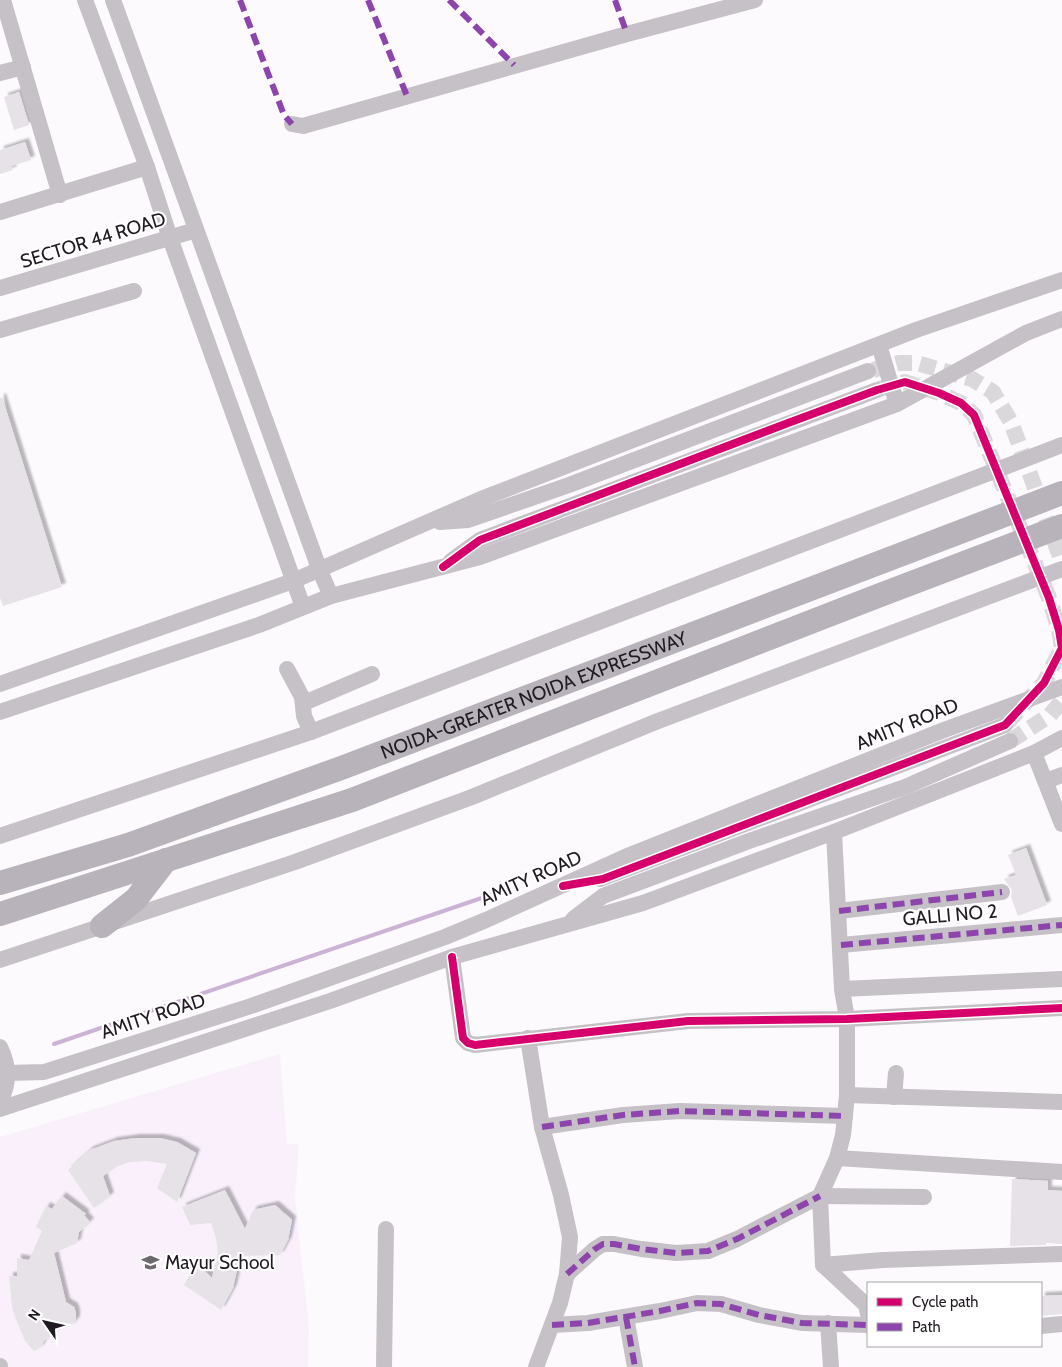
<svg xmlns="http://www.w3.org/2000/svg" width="1062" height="1367" font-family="Cabin,sans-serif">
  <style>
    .built { fill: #f9f0fc }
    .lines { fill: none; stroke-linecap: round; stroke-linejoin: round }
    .stream { stroke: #ccb3d6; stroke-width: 4 }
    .building { fill: #e6e2e7; filter: url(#shadow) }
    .minor-tunnel { stroke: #dbd8dc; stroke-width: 16; stroke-dasharray: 16 8; stroke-linecap: butt }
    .minor { stroke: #c6c0c7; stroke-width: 16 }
    .highway { stroke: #b8b3bb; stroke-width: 24 }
    .quiet { stroke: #8e44ad; stroke-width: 6; stroke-dasharray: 12 6; stroke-linecap: butt }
    .cycleway-casing { stroke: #fff; stroke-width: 11 }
    .cycleway { stroke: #d6006c; stroke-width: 8 }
    .labels { text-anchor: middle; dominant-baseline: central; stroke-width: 4.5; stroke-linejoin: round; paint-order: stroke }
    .street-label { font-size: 19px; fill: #211a23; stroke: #fff }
    .poi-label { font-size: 19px; fill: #211a23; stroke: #fff; text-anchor: start }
  </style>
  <defs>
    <filter id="shadow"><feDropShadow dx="4" dy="-4" stdDeviation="1" flood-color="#0004"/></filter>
  </defs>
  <rect width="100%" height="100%" fill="#fcfafd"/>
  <polygon class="built" points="280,1054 287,1144 299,1144 295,1198 309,1327 308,1367 0,1367 0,1137"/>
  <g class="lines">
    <polyline class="stream" points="54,1044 505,890"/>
  </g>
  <g class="building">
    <polygon points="19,92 29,125 14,130 4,97"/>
    <polygon points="25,142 31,160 11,166 13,170 0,174 0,150"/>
    <polygon points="2,397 62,587 3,606 0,598 0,398"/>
    <polygon points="1026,848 1047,905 1018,916 1011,897 1012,890 1004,879 1016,875 1008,855"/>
    <polygon points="136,1138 160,1138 177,1142 196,1153 177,1202 157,1188 167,1164 147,1161 130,1162 116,1167 103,1176 110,1196 94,1208 68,1170 90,1150 114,1141"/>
    <polygon points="1012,1179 1048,1181 1048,1190 1062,1191 1062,1244 1046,1243 1046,1245 1010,1246"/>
    <polygon points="225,1190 245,1229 253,1210 275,1205 292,1220 288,1240 280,1255 240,1256 233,1288 221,1310 184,1285 196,1263 212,1278 218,1253 216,1238 211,1223 190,1225 182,1207"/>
    <polygon points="62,1196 86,1214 84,1215 90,1222 79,1232 77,1243 54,1253 66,1302 74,1307 76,1313 76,1320 70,1327 63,1327 44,1341 40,1348 34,1351 25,1341 15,1317 12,1307 9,1276 17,1276 17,1258 29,1260 42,1231 36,1227 46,1206 52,1209"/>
    <polygon points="1062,1295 1062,1314 1041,1316 1041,1296"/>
  </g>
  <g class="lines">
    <g class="minor-tunnel">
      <polyline points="873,370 899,363 917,363 972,379 993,392 1011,422 1062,562"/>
      <polyline points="879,389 905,382 939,393 961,403 974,415 1049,598 1059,630 1062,648 1044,683 1005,725"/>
      <polyline points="1010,741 1050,715 1062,701"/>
    </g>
    <g class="minor">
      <polyline points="3,0 60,195"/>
      <polyline points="85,0 147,167 170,238 303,607"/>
      <polyline points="113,0 320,571 331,596"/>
      <polyline points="0,73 23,67"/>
      <polyline points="292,124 303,126 627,34 755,0"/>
      <polyline points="0,212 147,167"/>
      <polyline points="0,288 196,230"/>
      <polyline points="0,330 134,291"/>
      <polyline points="879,345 897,404"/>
      <polyline points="440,522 468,520 569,485 868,371"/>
      <polyline points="451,561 480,540 877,390"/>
      <polyline points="287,669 302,697 304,716 311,732"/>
      <polyline points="0,684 293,581 481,499 916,330 1062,280"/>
      <polyline points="304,703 372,674"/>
      <polyline points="0,712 259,625 331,596 480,557 897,404 1026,333 1062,319"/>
      <polyline points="1034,753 1062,824"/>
      <polyline points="1046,781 1062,775"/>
      <polyline points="0,836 311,732 1062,445"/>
      <polyline points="600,879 1005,725"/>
      <polyline points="839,911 1002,892"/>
      <polyline points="573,919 603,896 749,841 905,787 1010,741"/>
      <polyline points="841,945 1062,925"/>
      <polyline points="452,957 463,1038 468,1043 475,1045 688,1021 847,1019 1062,1008"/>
      <polyline points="0,960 295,862 472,797 658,721 1062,569"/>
      <polyline points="842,989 1062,979"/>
      <polyline points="528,1038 542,1127 561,1195 570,1237 567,1274 560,1303 536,1367"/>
      <path d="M 0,1047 C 9,1065 10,1083 0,1101"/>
      <polyline points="7,1073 44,1072 251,1006 445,937 486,920 625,857 944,730 1062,687"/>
      <polyline points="847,1095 1062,1102"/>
      <polyline points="894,1097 896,1073"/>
      <polyline points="0,1109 330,1001 452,957 643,903 834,832 1034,753 1062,738"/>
      <polyline points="542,1127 623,1115 680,1111 845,1116"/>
      <polyline points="837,1158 1062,1172"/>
      <polyline points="820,1196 823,1265 866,1305 868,1314"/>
      <polyline points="820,1196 924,1197"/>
      <polyline points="823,1265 883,1260 1062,1254"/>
      <polyline points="567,1274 595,1249 603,1244 614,1244 641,1249 676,1253 708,1251 737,1239 820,1196 837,1158 843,1135 847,1095 847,1019 842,989 834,832"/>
      <polyline points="626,1317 635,1367"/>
      <polyline points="828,1323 831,1367"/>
      <polyline points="552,1325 588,1323 660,1311 697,1303 721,1304 759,1315 802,1323 868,1325"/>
      <polyline points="1041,1326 1062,1324"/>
      <polyline points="0,1366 0,1367"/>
      <polyline points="384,1367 386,1229"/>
    </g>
    <g class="highway">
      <path id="s1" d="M 0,883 L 128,845 L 344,767 L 1062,493"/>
      <polyline points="0,914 352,800 875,597 1062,526"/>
      <polyline points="102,926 136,899 166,860"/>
    </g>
    <g class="quiet">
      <polyline points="240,0 284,115 292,124"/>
      <polyline points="368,0 407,96"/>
      <polyline points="449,0 514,65"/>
      <polyline points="615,0 627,34"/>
      <polyline points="839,911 1002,892"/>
      <polyline points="841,945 1062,925"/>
      <polyline points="542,1127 623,1115 680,1111 845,1116"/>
      <polyline points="567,1274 595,1249 603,1244 614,1244 641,1249 676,1253 708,1251 737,1239 820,1196"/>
      <polyline points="626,1317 635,1367"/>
      <polyline points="552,1325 588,1323 660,1311 697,1303 721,1304 759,1315 802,1323 868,1325"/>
    </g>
    <defs>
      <g id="cycleway">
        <polyline points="443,567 480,540 788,423 877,390 905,382 939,393 961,403 974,415 1049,598 1059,630 1062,648 1044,683 1005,725 603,879 563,886"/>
        <polyline points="452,957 463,1038 468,1043 475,1045 688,1021 847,1019 1062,1008"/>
      </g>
    </defs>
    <use href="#cycleway" class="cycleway-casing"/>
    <use href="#cycleway" class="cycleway"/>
  </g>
  <defs>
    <symbol id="school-bare" viewBox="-9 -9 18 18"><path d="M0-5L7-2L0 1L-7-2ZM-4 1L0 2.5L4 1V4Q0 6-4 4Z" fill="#6e686f" stroke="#fff" stroke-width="2.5" paint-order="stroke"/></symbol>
  </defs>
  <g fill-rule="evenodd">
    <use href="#school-bare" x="138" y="1250" width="25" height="25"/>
  </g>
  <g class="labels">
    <g class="street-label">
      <text transform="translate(93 240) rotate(-17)">SECTOR 44 ROAD</text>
      <text stroke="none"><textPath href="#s1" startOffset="566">NOIDA-GREATER NOIDA EXPRESSWAY</textPath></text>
      <text transform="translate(907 724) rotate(-22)">AMITY ROAD</text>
      <text transform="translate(531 878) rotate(-24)">AMITY ROAD</text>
      <text transform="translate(950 915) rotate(-5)">GALLI NO 2</text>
      <text transform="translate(153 1016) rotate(-18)">AMITY ROAD</text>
    </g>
    <g class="poi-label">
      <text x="165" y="1262">Mayur School</text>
    </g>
  </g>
  <rect x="867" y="1282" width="175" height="65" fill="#ffffff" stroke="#a6a3a7"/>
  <rect x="877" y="1298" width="25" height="8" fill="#d6006c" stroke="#a6a3a7"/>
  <text x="912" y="1307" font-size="15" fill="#211a23">Cycle path</text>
  <rect x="877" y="1323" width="25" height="8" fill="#8e44ad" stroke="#a6a3a7"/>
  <text x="912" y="1332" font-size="15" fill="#211a23">Path</text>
  <g transform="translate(45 1322) rotate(304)" stroke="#ffffff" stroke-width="4" paint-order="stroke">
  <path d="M0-4L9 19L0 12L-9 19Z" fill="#211a23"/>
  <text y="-8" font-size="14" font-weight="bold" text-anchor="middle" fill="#211a23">N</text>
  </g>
</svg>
